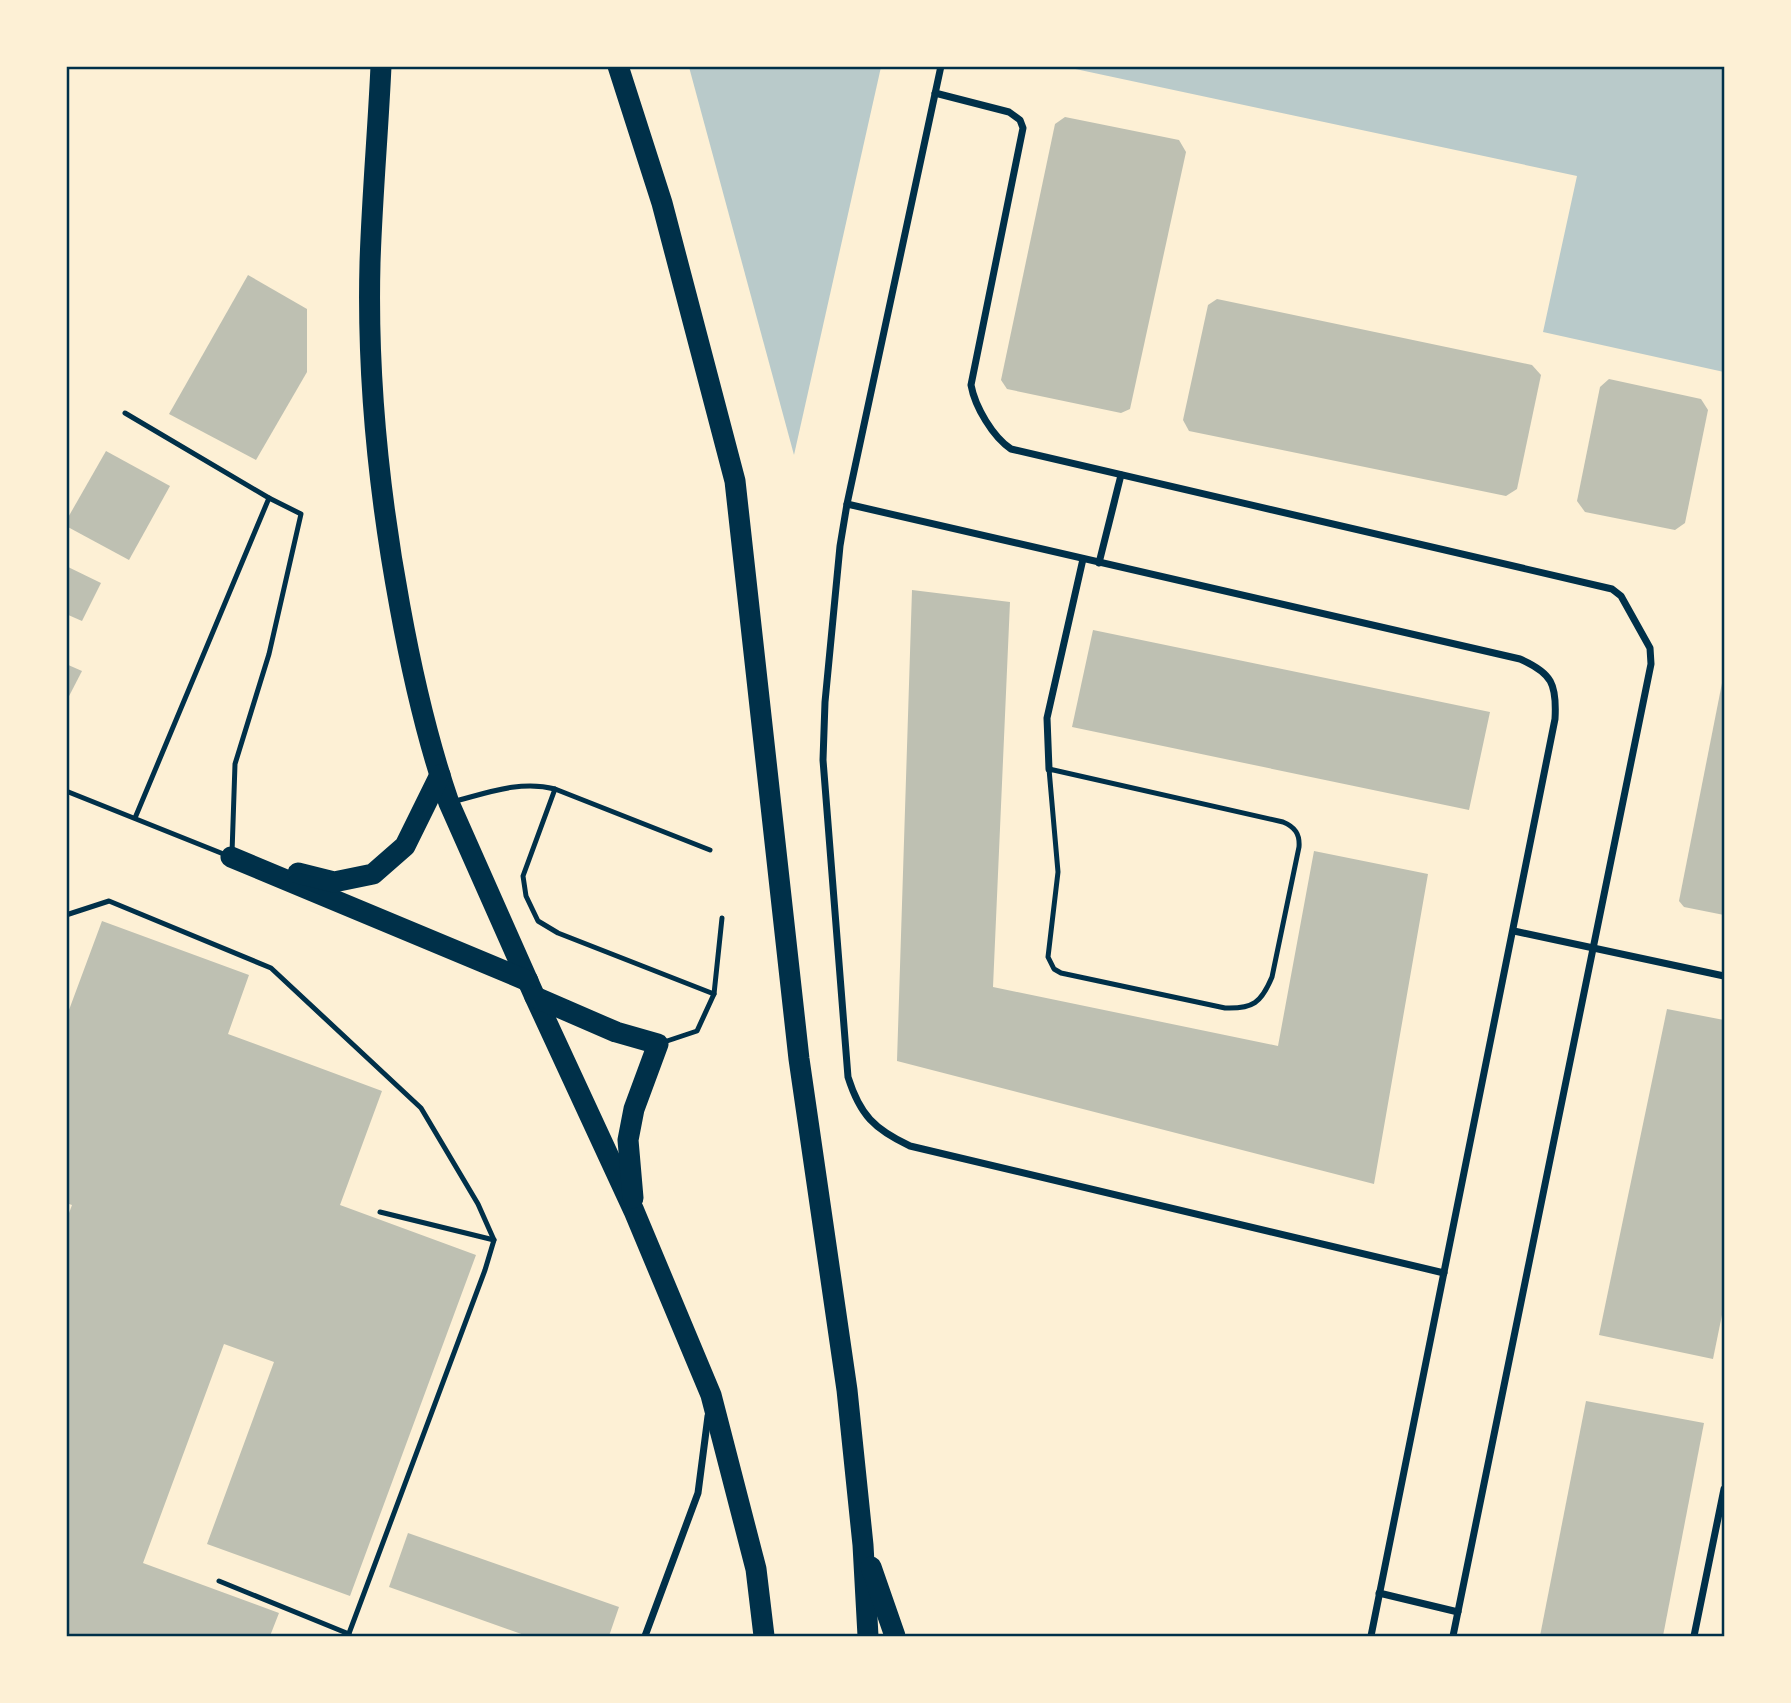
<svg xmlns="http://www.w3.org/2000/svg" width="1791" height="1703" font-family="'DejaVu Sans',sans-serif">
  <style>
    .green { fill: #b9caca }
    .building { fill: #bec0b2 }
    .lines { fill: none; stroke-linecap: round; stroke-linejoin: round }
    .service { stroke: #003049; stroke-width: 5 }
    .minor { stroke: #003049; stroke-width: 7 }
    .motorway { stroke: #003049; stroke-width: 21 }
    .neatline { fill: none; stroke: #003049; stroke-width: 2.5 }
  </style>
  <rect width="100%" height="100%" fill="#fdf0d5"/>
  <g class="green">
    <polygon points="689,67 881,67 794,455"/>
    <polygon points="1066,67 1724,67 1724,372 1543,332 1577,176"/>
  </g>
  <g class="building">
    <polygon points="1065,117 1179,140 1186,152 1130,409 1121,413 1007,389 1001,380 1055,124"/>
    <polygon points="248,275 307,309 307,372 256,460 169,414"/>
    <polygon points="1217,299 1532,365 1541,375 1517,489 1506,496 1189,431 1183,420 1208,305"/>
    <polygon points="1609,379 1701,399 1708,410 1685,523 1675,530 1585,512 1577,501 1600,387"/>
    <polygon points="106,451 170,486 129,560 66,526 66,521"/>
    <polygon points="66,566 101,583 82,621 66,614"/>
    <polygon points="912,590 1010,602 993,987 1278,1046 1314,851 1428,874 1374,1184 897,1061"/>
    <polygon points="1093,630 1490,712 1469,810 1072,727"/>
    <polygon points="66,664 82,671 66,702"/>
    <polygon points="1723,678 1724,678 1724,915 1684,907 1679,901"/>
    <polygon points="102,921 249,975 228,1034 382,1091 340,1205 476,1255 350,1596 207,1544 274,1362 224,1344 143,1563 279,1613 270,1636 66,1636 66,1221 72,1205 66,1203 66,1018"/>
    <polygon points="1667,1009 1724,1020 1724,1305 1713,1359 1599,1335"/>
    <polygon points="1586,1401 1704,1423 1663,1636 1540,1636"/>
    <polygon points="408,1533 619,1607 609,1636 527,1636 389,1587"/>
  </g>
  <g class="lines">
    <g class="service">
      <polyline points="125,413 269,498 135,818"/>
      <path d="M 1049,769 L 1283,822 C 1295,827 1300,834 1299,847 L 1272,977 C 1261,1003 1253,1009 1225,1008 L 1061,973 L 1054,969 L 1048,957 L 1058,872 Z"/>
      <polyline points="555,789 523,876 526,896 538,921 558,933 714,994"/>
      <polyline points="66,791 226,855"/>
      <path d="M 452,802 C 487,793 520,780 555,789 L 710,850"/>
      <polyline points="232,853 235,764 269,654 301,514 269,498"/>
      <polyline points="66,915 109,901 271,968 421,1108 478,1204 494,1240 485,1270 348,1636"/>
      <polyline points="661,1043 697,1031 714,994 722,918"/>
      <polyline points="380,1212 494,1240"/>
      <polyline points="219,1581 349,1634"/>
    </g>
    <g class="minor">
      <path d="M 941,66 L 847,504 L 840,546 L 825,702 L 823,760 L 848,1077 C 860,1115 874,1129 910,1146 L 1444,1273"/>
      <path d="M 935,93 L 1009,112 L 1020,120 L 1023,128 L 971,385 C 975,407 993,437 1011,449 L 1612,589 L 1621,596 L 1650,648 L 1651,664 L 1453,1636"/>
      <path d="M 847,504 L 1520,659 C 1552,673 1557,684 1555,719 L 1371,1636"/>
      <polyline points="1099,563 1121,475"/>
      <polyline points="1049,769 1047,718 1083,559"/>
      <polyline points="1514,931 1724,976"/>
      <polyline points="1379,1593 1458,1612"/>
      <polyline points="645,1636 698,1493 708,1416"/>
      <polyline points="1694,1636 1724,1489"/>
    </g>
    <g class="motorway">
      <path d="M 381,66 C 378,132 372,198 370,263 C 367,378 379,494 400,607 C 412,673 427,739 449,803 L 535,997 L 634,1211 L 711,1395 L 756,1569 L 764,1636"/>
      <polyline points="618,66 662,203 735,481 799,1059 847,1390 863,1545 868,1636"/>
      <polyline points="231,857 528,981"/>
      <polyline points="298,873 334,882 373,874 405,846 440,775"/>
      <polyline points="535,997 616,1032 658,1044 634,1109 628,1140 633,1198"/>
      <polyline points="871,1567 895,1636"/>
    </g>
  </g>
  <rect width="1791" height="1703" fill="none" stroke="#fdf0d5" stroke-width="136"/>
  <rect x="68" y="68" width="1655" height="1567" class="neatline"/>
</svg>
